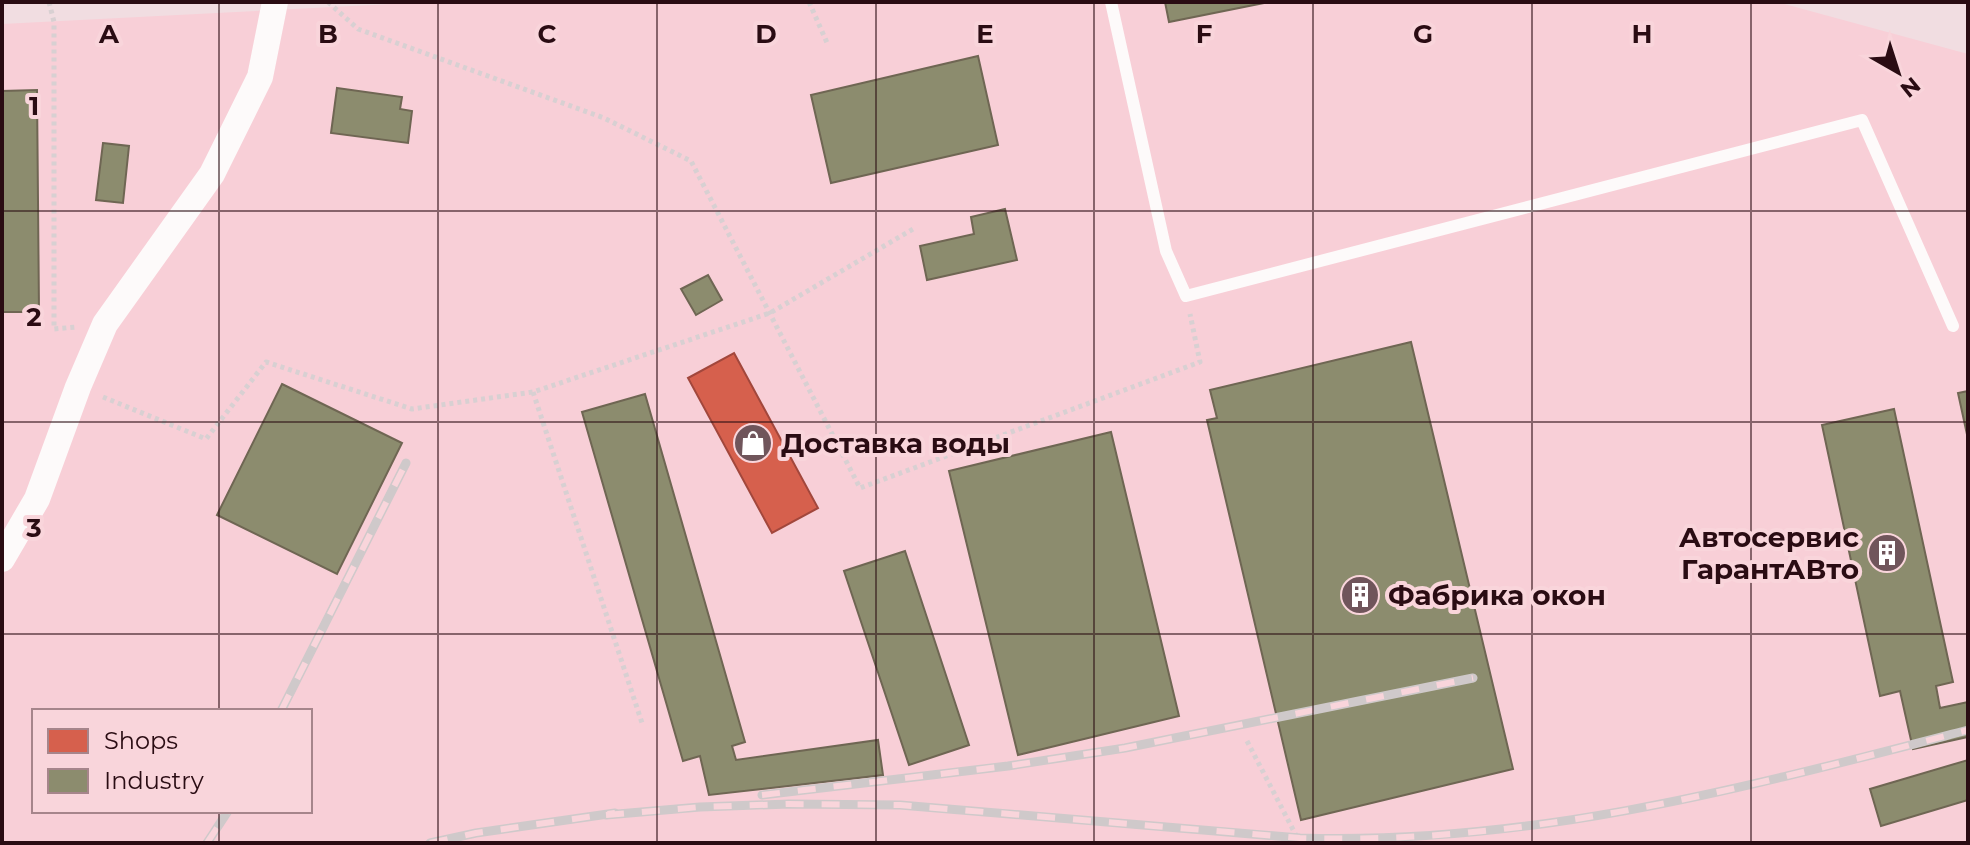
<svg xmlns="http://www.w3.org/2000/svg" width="1970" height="845" font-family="Montserrat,sans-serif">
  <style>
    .built { fill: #f8cfd7; fill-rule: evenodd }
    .shops { fill: #d6604d; stroke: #a2473c; stroke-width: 2 }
    .industry { fill: #8c8c6e; stroke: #6f6653; stroke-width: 2 }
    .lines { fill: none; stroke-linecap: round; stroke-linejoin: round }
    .path { stroke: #d8d0d2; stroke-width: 5; stroke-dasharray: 4 4; stroke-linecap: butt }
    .lane { stroke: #fdfafa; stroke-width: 12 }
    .street { stroke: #fdfafa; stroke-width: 26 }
    .rail-casing { stroke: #cfc9ca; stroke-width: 9 }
    .rail { stroke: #f9d5db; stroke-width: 6; stroke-dasharray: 18; stroke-linecap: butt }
    .grid { fill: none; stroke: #2a0c13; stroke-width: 2; stroke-opacity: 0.55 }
    .labels { text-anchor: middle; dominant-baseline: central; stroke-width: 8; stroke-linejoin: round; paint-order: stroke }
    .poi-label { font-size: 28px; font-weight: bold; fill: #2a0c13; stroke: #f9d5db; text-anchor: start }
    .grid-label { font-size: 26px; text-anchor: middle; font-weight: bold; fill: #2a0c13; stroke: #f9d5db; stroke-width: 8; stroke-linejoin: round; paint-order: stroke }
  </style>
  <rect width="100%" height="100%" fill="#f1dde1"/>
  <path class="built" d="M 431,2 L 1777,2 L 1968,54 L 1968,843 L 2,843 L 2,24 ZM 34,711 L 310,711 L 310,811 L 34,811 Z"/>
  <polygon class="shops" points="734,353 818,508 772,533 688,378"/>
  <g class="industry">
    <polygon points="1165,2 1269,2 1169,22"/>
    <polygon points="978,56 998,145 831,183 811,95"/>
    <polygon points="337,88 402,97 400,109 412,111 408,143 331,133"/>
    <polygon points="37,90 39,312 2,312 2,91"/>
    <polygon points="103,143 129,146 123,203 96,200"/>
    <polygon points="1005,209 1017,260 927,280 920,246 974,234 971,217"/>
    <polygon points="708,275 722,300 696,315 681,289"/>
    <polygon points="1411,342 1513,769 1301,820 1207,420 1217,418 1210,390"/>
    <polygon points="282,384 402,443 337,574 217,515"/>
    <polygon points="1968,391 1968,439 1958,393"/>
    <polygon points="645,394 745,742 732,746 736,760 878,740 883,775 709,795 700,756 683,761 582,412"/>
    <polygon points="1894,409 1953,682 1936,686 1940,708 1968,702 1968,737 1913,749 1900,691 1880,696 1822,425"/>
    <polygon points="1111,432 1179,716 1018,755 949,471"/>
    <polygon points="905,551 969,745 909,765 844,571"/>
    <polygon points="1968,760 1968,800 1881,826 1870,789"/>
  </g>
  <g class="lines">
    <g class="path">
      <polyline points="49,2 54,22 54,329 76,327"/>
      <polyline points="328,2 358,29 604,118 691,161 860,488 1200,362 1190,314"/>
      <polyline points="809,2 828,45"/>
      <polyline points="533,392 643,726"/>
      <polyline points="103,397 206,439 266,362 412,409 533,392 770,313 913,229"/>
      <polyline points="1247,741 1300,843"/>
    </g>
    <polyline class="lane" points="1111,2 1166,251 1186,296 1862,120 1953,326"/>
    <polyline class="street" points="2,559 37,499 78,387 105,324 212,174 260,77 275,2"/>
    <defs>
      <g id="rail">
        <polyline points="281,711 406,463"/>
        <polyline points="762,795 1008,766 1125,748 1473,678"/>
        <path d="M 606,815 L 700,807 L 789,804 L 900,805 L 1300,838 C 1534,845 1744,788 1968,730"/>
        <polyline points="207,843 228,811"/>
        <polyline points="430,843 476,833 615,813"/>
      </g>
    </defs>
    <use href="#rail" class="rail-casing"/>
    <use href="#rail" class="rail"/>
  </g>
  <path class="grid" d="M 219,2 L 219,711M 438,2 L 438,843M 657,2 L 657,843M 876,2 L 876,843M 1094,2 L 1094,843M 1313,2 L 1313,843M 1532,2 L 1532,843M 1751,2 L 1751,843M 2,211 L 1968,211M 2,422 L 1968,422M 2,634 L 1968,634M 219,811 L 219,843"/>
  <defs>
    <symbol id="shop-disc" viewBox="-11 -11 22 22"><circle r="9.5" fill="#70555b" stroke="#f9d5db"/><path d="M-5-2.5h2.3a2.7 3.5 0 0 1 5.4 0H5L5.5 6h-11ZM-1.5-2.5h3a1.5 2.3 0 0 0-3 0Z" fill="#fff"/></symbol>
    <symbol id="building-disc" viewBox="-11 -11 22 22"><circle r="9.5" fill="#70555b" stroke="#f9d5db"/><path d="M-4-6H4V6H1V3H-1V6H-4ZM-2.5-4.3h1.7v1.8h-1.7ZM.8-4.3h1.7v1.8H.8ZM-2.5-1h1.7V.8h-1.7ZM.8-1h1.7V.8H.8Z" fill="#fff"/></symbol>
  </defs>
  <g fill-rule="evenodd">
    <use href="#shop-disc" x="731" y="421" width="44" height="44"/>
    <use href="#building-disc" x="1865" y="531" width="44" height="44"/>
    <use href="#building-disc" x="1338" y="573" width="44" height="44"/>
  </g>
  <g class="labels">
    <g class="poi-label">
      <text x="781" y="443">Доставка воды</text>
      <text x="1859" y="537" text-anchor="end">Автосервис<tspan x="1859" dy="32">ГарантАВто</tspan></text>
      <text x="1388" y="595">Фабрика окон</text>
    </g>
  </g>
  <g class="grid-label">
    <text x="109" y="43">A</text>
    <text x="328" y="43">B</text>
    <text x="547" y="43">C</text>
    <text x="766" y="43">D</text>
    <text x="985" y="43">E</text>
    <text x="1204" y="43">F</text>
    <text x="1423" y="43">G</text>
    <text x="1642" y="43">H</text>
    <text x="34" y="115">1</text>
    <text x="34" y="326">2</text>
    <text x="34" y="537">3</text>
  </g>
  <rect width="1970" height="845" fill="none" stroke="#2a0c13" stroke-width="8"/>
  <rect x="32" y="709" width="280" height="104" fill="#f9d5db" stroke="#a6858b" stroke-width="2"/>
  <rect x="48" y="729" width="40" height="24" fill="#d6604d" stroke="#a6858b" stroke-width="2"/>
  <text x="104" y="749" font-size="24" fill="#2a0c13">Shops</text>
  <rect x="48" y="769" width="40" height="24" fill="#8c8c6e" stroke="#a6858b" stroke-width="2"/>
  <text x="104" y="789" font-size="24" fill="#2a0c13">Industry</text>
  <g transform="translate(1898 72) rotate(141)" stroke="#f9d5db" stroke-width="6" paint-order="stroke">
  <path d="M0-6L14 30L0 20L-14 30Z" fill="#2a0c13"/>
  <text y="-12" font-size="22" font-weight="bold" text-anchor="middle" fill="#2a0c13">N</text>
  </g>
</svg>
